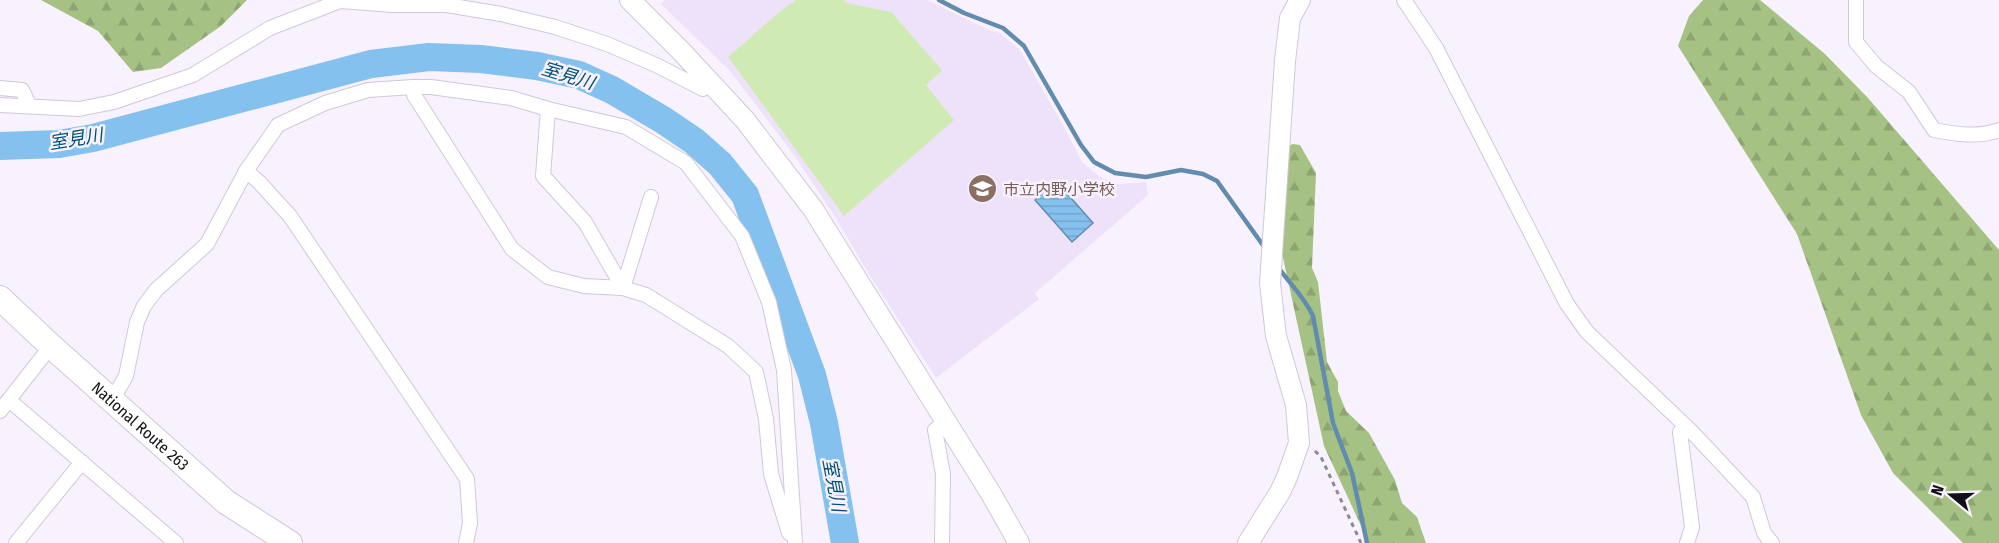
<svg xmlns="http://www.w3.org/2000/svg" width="1999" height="543" font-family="'Fira Sans Condensed','Noto Sans JP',sans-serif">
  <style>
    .built { fill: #eee2fb }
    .grass { fill: #d0eab4 }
    .forest { fill: url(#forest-firs) }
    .water { fill: url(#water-rules); stroke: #628cae; stroke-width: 1.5 }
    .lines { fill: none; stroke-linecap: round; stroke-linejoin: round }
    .stream { stroke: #628cae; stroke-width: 4.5 }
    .river { stroke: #85c1ef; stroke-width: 28 }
    .street-casing { stroke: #d0c8da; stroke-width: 16 }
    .secondary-casing { stroke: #d0c8da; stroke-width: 22 }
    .highway-casing { stroke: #d0c8da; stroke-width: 26 }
    .path { stroke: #8e8b93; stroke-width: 3; stroke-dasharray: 4.5 4.5; stroke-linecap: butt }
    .street { stroke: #fff; stroke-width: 14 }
    .secondary { stroke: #fff; stroke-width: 20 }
    .highway { stroke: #fff; stroke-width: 24 }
    .labels { text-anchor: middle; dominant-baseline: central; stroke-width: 5; stroke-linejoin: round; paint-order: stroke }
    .education-label { font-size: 16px; fill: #785e54; stroke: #f7f2fd; text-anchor: start }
    .street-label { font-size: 16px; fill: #121016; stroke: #f7f2fd }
    .water-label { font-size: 18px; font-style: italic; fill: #014e78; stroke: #f7f2fd }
  </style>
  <defs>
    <pattern id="forest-firs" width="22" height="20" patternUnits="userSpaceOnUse" patternTransform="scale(1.5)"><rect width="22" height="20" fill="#a5c284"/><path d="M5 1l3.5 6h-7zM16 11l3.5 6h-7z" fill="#8da671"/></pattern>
    <pattern id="water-rules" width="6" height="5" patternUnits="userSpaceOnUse" patternTransform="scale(1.5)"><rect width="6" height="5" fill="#85c1ef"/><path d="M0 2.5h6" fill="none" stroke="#72a5cc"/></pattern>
  </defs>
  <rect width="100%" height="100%" fill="#f7f2fd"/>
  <polygon class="built" points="665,0 927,0 989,30 1000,33 1020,50 1064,127 1082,162 1100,177 1118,184 1146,182 1148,195 1035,293 1039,299 936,378 869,274 832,212 792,152 730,71 661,4"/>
  <polygon class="grass" points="796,0 843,0 847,3 891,12 942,70 926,85 954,120 844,216 728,57 783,9"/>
  <g class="forest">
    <polygon points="41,0 247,0 221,26 161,68 133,72 98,31"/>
    <polygon points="1703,0 1760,0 1825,54 1868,98 1999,250 1999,543 1963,543 1893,473 1861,415 1797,234 1678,46 1689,16"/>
    <polygon points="1293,144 1300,145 1316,173 1312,268 1318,282 1327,362 1338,382 1338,391 1346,411 1369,433 1395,480 1402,503 1417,517 1426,543 1369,543 1324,446 1280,244 1286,147"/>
  </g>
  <polygon class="water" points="1056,181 1093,223 1072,242 1035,200"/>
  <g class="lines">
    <g class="stream">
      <polyline points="939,0 964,13 1003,28 1024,46 1081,145 1094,162 1115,173 1146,177 1181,170 1203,174 1217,181 1265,248"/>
      <path d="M 1278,267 C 1290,284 1305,298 1313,316 L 1333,423 L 1352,473 L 1367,543"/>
    </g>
    <polyline class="river" points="0,146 59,144 93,138 371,64 429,57 481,59 537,66 579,75 612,90 663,120 694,141 720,164 745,195 812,375 824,423 845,543"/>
    <defs>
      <g id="street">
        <polyline points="1404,0 1436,48 1567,304 1587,332 1692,432 1753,497 1764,533 1772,543"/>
        <path d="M 1856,0 L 1856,42 L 1876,66 L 1909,92 L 1934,130 C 1955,134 1978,138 1999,130"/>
        <polyline points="413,87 414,95 512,249 548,277 584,286 623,288 651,197"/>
        <polyline points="0,88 22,90 29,105"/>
        <polyline points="0,105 79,109 114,102 193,75 270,28 340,1 393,5 447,5 501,14 555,27 607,44 656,65 703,89 712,84"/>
        <polyline points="548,109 543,176 585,222 623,288 646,295 728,346 756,372 766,419 771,474 789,533"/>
        <polyline points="246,171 259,182 290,216 467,479 470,523 466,543"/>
        <polyline points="9,400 176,543"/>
        <polyline points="112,400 126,376 137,322 144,306 156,290 207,244 246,171 278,125 325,103 368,90 413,87 431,87 511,98 548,109 626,127 686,163 742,236 769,302 784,370 795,543"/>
        <polyline points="0,411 51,346"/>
        <polyline points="1685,426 1680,432 1692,527 1687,543"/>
        <polyline points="16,543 82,462"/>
        <polyline points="942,543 943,474 935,430 946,422"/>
      </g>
      <g id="secondary">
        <polyline points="630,0 681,51 745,120 813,209 990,492 1019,543"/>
        <polyline points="1248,543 1280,492 1287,477 1299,443 1296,405 1276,336 1270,283 1285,61 1290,18 1300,0"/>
      </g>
      <g id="highway">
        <path id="s1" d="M 0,298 L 51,346 L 226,502 L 290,543"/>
      </g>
    </defs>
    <use href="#street" class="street-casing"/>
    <use href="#secondary" class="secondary-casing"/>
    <use href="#highway" class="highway-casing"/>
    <polyline class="path" points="1315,451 1321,457 1361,543"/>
    <use href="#street" class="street"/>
    <use href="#secondary" class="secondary"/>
    <use href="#highway" class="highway"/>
  </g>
  <defs>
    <symbol id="school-disc" viewBox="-11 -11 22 22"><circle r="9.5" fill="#8d6e63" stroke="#f7f2fd"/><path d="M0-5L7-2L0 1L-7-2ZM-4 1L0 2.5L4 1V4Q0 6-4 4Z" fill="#fff"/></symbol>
  </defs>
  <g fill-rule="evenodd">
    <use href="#school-disc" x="966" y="172" width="33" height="33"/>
  </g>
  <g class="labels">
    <g class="education-label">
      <text x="1003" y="189">市立内野小学校</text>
    </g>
    <g class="street-label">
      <text stroke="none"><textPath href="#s1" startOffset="190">National Route 263</textPath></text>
    </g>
    <g class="water-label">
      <text transform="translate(568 76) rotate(17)">室見川</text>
      <text transform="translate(76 139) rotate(-9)">室見川</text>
      <text transform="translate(834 485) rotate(79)">室見川</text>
    </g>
  </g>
  <g transform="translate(1951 495) rotate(289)" stroke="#f7f2fd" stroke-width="4.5" paint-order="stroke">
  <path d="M0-4.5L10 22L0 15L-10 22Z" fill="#121016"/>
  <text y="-9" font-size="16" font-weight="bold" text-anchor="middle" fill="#121016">N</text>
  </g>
</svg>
